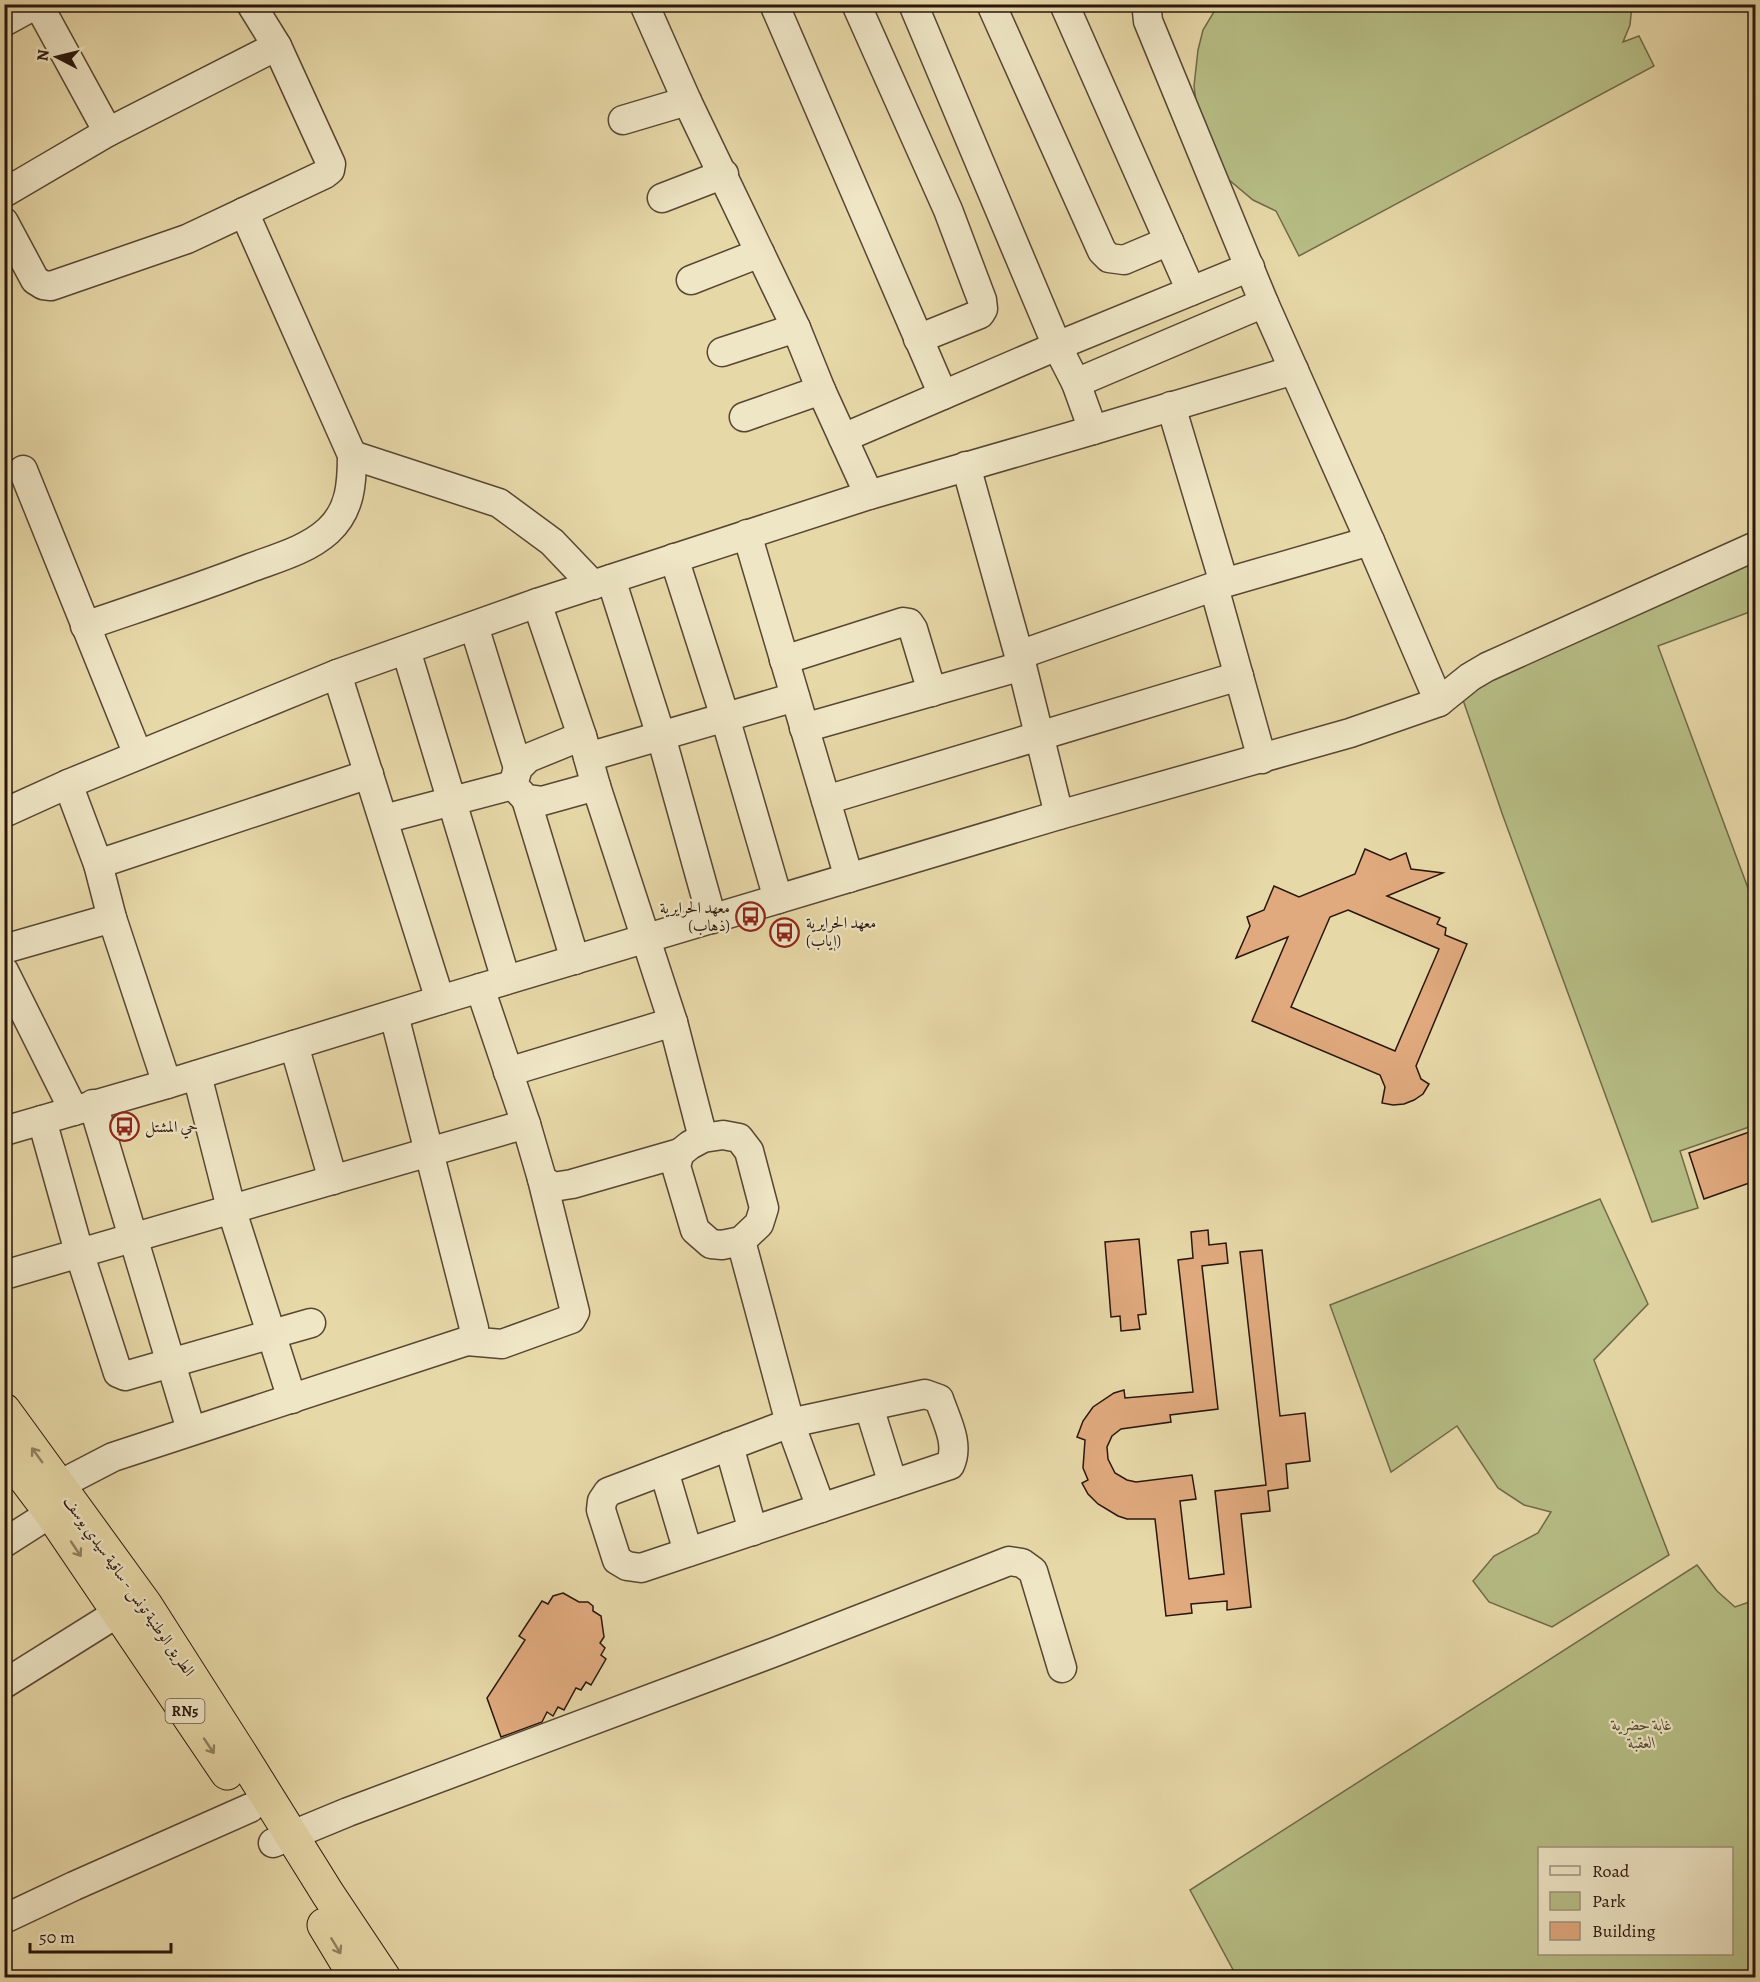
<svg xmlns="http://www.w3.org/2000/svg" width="1760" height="1982" font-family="Alegreya,Amiri,serif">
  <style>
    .green { fill: #b7be86; stroke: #706a49; stroke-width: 1.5; fill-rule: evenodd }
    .building { fill: #e0a97e; stroke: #29160c; stroke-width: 1.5; fill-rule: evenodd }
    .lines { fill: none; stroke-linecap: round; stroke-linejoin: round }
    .minor-casing { stroke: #584633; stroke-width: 31 }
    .highway-casing { stroke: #29160c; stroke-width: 35 }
    .minor { stroke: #efe6c6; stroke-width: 28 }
    .highway { stroke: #e7d8a8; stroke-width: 33 }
    .oneway { stroke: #928162 }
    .labels { text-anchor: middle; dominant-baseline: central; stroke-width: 4.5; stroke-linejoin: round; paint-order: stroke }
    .shield { fill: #efe6c6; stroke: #645444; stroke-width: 1.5 }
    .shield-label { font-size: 15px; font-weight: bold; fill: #29160c }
    .poi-label { font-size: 16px; fill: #29160c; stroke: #efe6c6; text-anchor: start }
    .street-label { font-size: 16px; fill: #29160c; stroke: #efe6c6 }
    .park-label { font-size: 16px; font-style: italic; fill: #544831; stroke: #efe6c6 }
  </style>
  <rect width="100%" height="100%" fill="#e7d8a8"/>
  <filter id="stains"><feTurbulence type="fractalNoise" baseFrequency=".00333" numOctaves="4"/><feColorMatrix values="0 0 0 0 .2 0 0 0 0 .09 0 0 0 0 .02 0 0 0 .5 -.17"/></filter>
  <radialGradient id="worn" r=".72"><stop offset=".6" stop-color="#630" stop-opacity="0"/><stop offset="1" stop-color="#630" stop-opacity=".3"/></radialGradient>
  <g class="green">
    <polygon points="1218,5 1632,5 1630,25 1623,42 1639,36 1654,66 1299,256 1276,211 1253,200 1228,179 1197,109 1194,86 1198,50 1203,30"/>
    <polygon points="1755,558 1755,610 1658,646 1755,907 1755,1125 1680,1151 1698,1208 1652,1222 1503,816 1462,697 1580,631"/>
    <polygon points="1600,1199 1648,1304 1594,1360 1669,1555 1552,1627 1489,1602 1473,1581 1494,1556 1538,1533 1551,1512 1524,1505 1498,1488 1457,1426 1391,1472 1330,1305"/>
    <path d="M 1697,1565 L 1717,1591 L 1735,1607 L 1755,1600 L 1755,1977 L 1237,1977 L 1190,1890 ZM 1732,1848 L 1732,1954 L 1540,1954 L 1540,1848 Z"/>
  </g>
  <g class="building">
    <path d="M 1365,849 L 1390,860 L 1406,853 L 1411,869 L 1443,873 L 1387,896 L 1440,918 L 1437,924 L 1446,928 L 1445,935 L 1467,944 L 1416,1066 L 1421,1079 L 1429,1084 L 1423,1094 L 1414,1100 L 1404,1104 L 1393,1105 L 1382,1103 L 1385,1087 L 1380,1075 L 1252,1021 L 1288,937 L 1236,958 L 1250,926 L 1247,917 L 1264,910 L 1274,886 L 1299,897 L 1355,874 ZM 1348,910 L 1439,949 L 1395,1051 L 1291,1007 L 1330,917 Z"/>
    <polygon points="1755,1130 1755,1181 1704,1199 1689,1153"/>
    <polygon points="1208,1230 1209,1245 1226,1243 1228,1263 1202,1266 1218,1409 1170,1415 1171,1422 1121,1429 1112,1436 1107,1447 1108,1459 1115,1473 1127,1480 1136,1482 1192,1475 1196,1499 1180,1501 1189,1579 1224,1574 1215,1491 1266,1485 1240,1252 1262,1250 1280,1416 1305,1413 1310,1461 1286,1464 1288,1488 1268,1491 1270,1511 1241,1514 1251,1607 1227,1610 1227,1601 1191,1604 1192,1613 1166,1616 1155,1519 1127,1519 1118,1516 1098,1504 1088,1494 1082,1483 1088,1480 1083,1468 1085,1440 1077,1437 1083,1421 1093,1407 1114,1393 1124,1390 1125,1398 1193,1392 1178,1260 1193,1258 1191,1232"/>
    <polygon points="1139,1239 1146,1314 1138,1315 1140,1329 1121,1331 1120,1316 1111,1317 1105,1242"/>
    <polygon points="563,1593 579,1602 588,1602 593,1606 593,1611 601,1616 604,1637 600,1643 605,1648 601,1655 606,1659 591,1685 586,1682 581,1690 576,1688 564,1710 558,1707 553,1716 547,1712 542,1722 501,1737 487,1698 525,1640 519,1636 542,1601 548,1604 553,1596"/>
  </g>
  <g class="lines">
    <defs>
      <g id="minor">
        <polyline points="38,4 108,132"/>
        <polyline points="644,4 687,101 796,328 821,390 869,495"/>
        <polyline points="774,4 943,395"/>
        <polyline points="856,4 948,210 982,300 983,309 980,314 918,339"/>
        <polyline points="913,4 1057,346 1076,383 1093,430"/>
        <polyline points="991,4 1102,251 1109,258 1124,260 1169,241"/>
        <polyline points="1064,4 1191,291"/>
        <polyline points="1149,4 1147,11 1148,21 1264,303 1370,541 1439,702"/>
        <polyline points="4,22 37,4"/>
        <polyline points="623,120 687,101"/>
        <polyline points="4,193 108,132 277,46"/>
        <polyline points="662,198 724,174"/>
        <polyline points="4,222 35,280 43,285 51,286 187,239 325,174 330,170 331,164 277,46 251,4"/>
        <polyline points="691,280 760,253"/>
        <polyline points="722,352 796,328"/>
        <polyline points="1076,383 1264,303"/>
        <polyline points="1171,406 1224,583"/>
        <polyline points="744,417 821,390"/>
        <polyline points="843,438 1057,346 1250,267"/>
        <polyline points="352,455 499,503 552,542 593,585"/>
        <polyline points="966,466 1022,666 1059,815"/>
        <polyline points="23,470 138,755"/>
        <polyline points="747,534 849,878"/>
        <polyline points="674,558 725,717 778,899"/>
        <polyline points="611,579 661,736 712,919"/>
        <polyline points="1214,587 1262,759"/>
        <polyline points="537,603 582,736 596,786 673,1022 703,1138"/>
        <path d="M 85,626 C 140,607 196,589 250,568 C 277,558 307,550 328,531 C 351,510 352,482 352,455 L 244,212"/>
        <polyline points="474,626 518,768"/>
        <polyline points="406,650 506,980"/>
        <polyline points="1019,655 1224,583 1370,541"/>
        <polyline points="784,660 903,622 909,623 913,629 932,692"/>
        <polyline points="337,674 440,1000"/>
        <polyline points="804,728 1022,666"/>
        <polyline points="582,736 528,758 518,768 513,785 526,799 542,801 596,786"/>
        <polyline points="588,757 795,697"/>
        <polyline points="68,784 98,864 112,918 167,1084"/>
        <polyline points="526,799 575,960"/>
        <polyline points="826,800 1239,676"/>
        <polyline points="4,813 68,784 337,674 537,603 869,495 1093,430 1294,370"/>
        <polyline points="384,819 513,785"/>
        <polyline points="98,864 369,774"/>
        <polyline points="4,949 112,918"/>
        <polyline points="4,971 74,1111"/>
        <polyline points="480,988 526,1124 542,1179 553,1187 572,1184 680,1153"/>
        <polyline points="294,1045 333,1180"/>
        <polyline points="508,1072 673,1022"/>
        <polyline points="197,1075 231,1208 292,1399"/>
        <polyline points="93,1104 191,1430"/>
        <polyline points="42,1120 79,1252 118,1373 125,1376 311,1323"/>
        <polyline points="4,1131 167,1084 440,1000 1059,815 1350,733 1439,702 1470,677 1487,667 1756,546"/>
        <polygon points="723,1135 739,1138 749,1151 764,1208 759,1224 741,1241 722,1245 711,1244 695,1230 676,1166 680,1153 690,1145 703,1138"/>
        <polyline points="741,1241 790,1423 821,1508"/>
        <polyline points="4,1275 526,1124"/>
        <polyline points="467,1341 502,1344 571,1319 575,1312 542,1179"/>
        <path d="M 925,1394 L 939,1399 C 946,1420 960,1444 950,1465 L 641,1568 L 627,1566 L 617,1560 L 601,1510 L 602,1501 L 608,1492 L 790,1423 Z"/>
        <polyline points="869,1407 893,1484"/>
        <polyline points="729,1446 753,1531"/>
        <polyline points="664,1471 688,1552"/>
        <polyline points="59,1485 113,1457 467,1341 472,1336 474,1328 394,1015"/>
        <polyline points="4,1543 51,1513"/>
        <polyline points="4,1684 119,1612"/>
        <polyline points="273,1843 348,1812 775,1652 1009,1561 1022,1563 1033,1571 1062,1668"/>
        <polyline points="4,1919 74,1886 250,1808"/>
      </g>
      <g id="highway">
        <polyline points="4,1410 145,1604 242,1756 328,1894 384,1978"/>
        <polyline points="4,1451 51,1513 227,1773"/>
        <polyline points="324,1925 356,1978"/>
      </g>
    </defs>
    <use href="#minor" class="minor-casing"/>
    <use href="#highway" class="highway-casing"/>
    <use href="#minor" class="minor"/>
    <use href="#highway" class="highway"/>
  </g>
  <defs><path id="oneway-shaft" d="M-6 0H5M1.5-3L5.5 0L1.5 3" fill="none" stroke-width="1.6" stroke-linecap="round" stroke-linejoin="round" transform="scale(1.5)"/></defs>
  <g class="oneway">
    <use href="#oneway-shaft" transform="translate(37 1455) rotate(-126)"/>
    <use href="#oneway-shaft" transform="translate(76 1549) rotate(56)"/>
    <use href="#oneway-shaft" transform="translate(209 1746) rotate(56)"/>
    <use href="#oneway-shaft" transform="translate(336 1946) rotate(59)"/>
  </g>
  <defs>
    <symbol id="bus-ring" viewBox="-11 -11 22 22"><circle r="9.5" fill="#efe6c6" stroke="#8f2418" stroke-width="1.5"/><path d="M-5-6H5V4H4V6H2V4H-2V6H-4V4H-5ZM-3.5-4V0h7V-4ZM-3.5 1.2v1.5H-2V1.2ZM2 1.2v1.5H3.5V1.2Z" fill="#8f2418"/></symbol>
  </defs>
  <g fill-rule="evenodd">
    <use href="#bus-ring" x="734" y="900" width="33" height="33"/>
    <use href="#bus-ring" x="768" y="916" width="33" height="33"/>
    <use href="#bus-ring" x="108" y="1110" width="33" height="33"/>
  </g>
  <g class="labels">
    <rect class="shield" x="165.5" y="1699" width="39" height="24" rx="4.5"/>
    <g class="shield-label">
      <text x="185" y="1711">RN5</text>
    </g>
    <g class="poi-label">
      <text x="730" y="908" text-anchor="end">معهد الحرايرية<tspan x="730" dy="18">(ذهاب)</tspan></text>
      <text x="806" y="923">معهد الحرايرية<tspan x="806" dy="18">(إياب)</tspan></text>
      <text x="145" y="1127">حي المشتل</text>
    </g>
    <g class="street-label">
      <text transform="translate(129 1586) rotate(55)">الطريق الوطنية تونس - ساقية سيدي يوسف</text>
    </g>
    <g class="park-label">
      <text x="1642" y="1725">غابة حضرية<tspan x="1642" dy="18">العقبة</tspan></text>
    </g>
  </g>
  <rect width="1760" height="1982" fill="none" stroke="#e7d8a8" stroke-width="24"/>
  <rect x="6" y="6" width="1748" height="1970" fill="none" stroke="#29160c" stroke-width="3"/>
  <rect x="12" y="12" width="1736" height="1958" fill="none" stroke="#29160c" stroke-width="1.5"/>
  <rect x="1538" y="1847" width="195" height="108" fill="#efe6c6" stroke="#a0937c" stroke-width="1.5"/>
  <rect x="1550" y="1866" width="30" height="9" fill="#efe6c6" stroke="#a0937c" stroke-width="1.5"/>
  <text x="1592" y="1877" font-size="18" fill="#29160c">Road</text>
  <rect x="1550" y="1892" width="30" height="18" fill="#b7be86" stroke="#a0937c" stroke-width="1.5"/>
  <text x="1592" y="1907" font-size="18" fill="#29160c">Park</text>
  <rect x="1550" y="1922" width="30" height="18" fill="#e0a97e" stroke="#a0937c" stroke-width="1.5"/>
  <text x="1592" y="1937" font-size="18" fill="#29160c">Building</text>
  <g transform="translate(57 57) rotate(277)" stroke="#efe6c6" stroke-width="4.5" paint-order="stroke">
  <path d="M0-4.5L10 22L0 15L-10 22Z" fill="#29160c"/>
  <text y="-9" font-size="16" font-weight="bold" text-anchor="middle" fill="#29160c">N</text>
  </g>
  <path d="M30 1943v9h141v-9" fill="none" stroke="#29160c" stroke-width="3"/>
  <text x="39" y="1943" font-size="18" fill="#29160c" stroke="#efe6c6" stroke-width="4.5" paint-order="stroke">50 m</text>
  <rect width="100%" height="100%" filter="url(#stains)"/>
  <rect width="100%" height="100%" fill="url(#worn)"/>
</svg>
